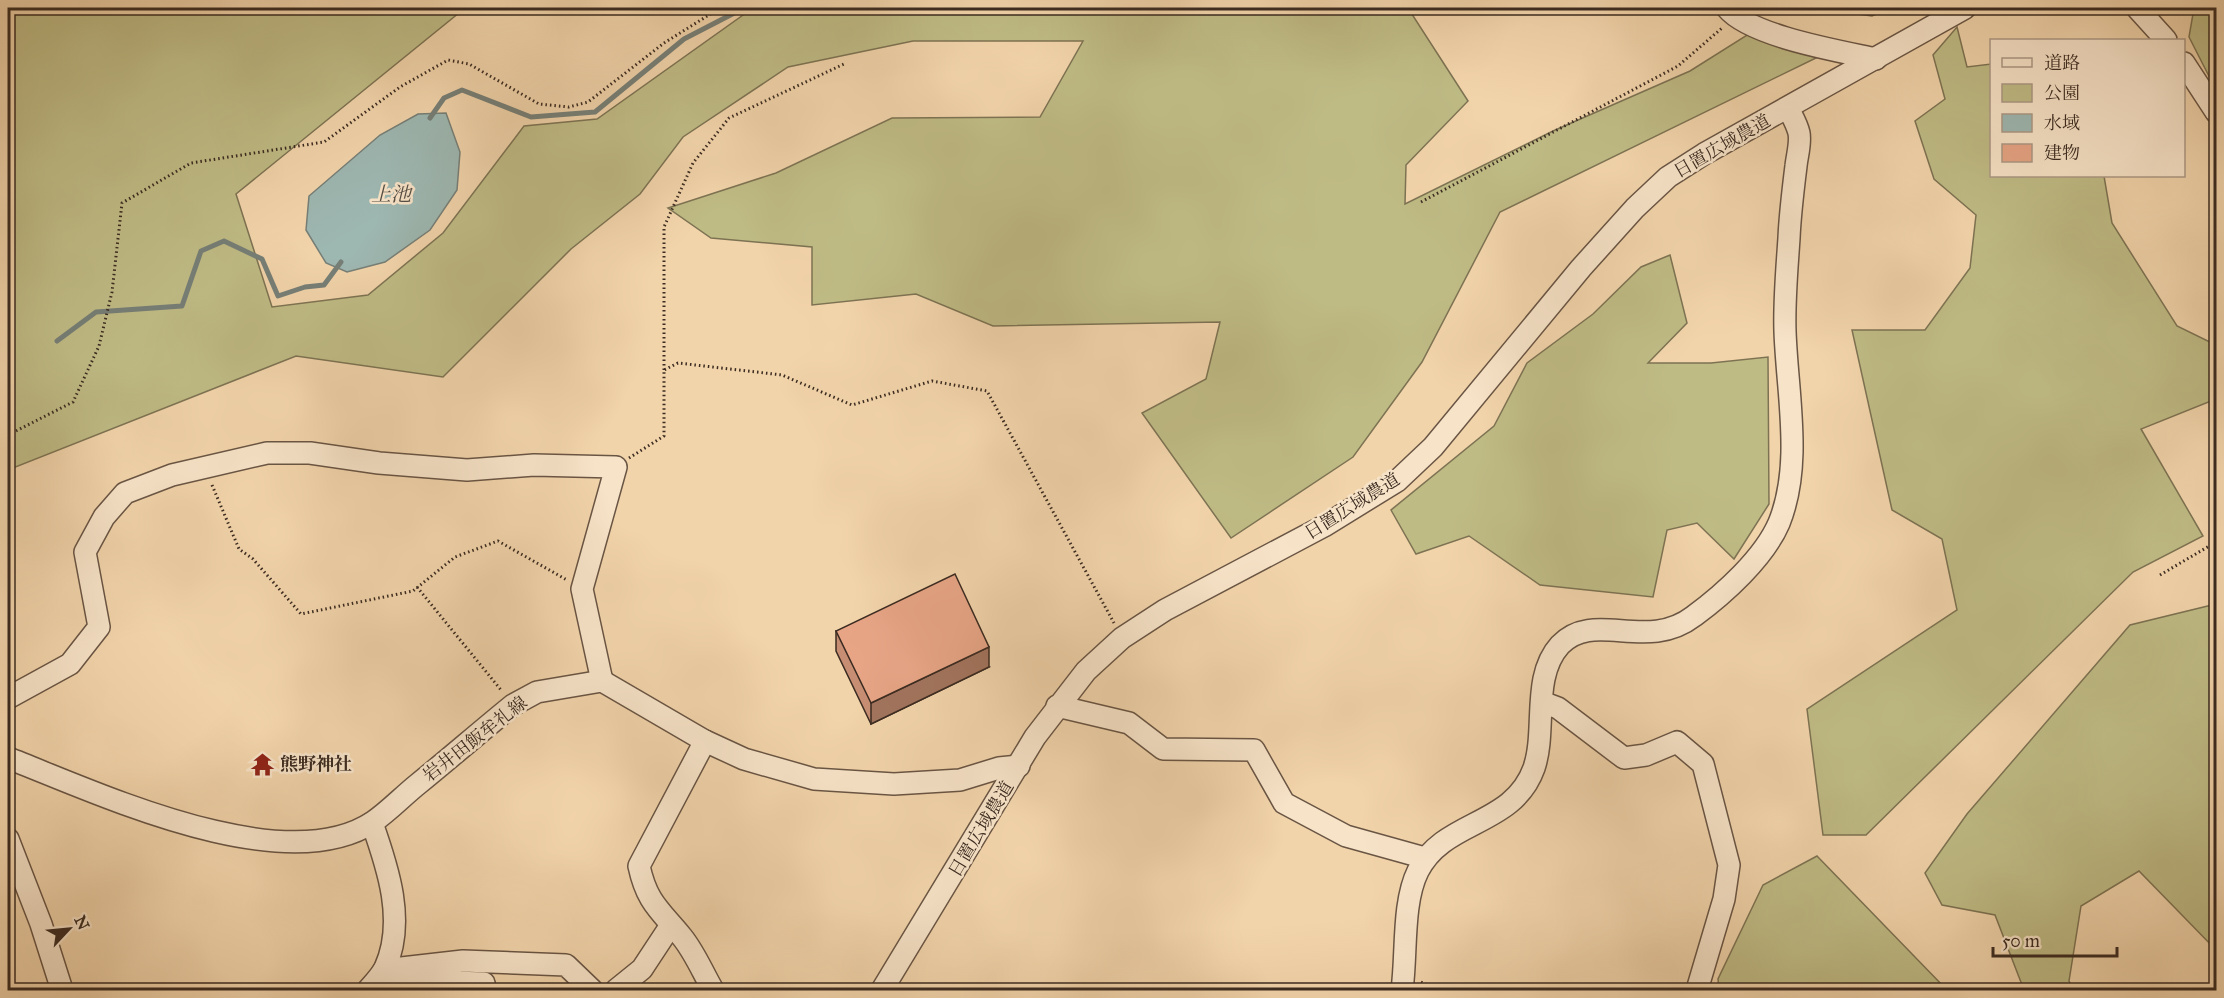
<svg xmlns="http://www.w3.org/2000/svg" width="2224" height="998" font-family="'IM FELL Great Primer','Noto Serif JP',serif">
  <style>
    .green { fill: #bfbb85; stroke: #7d7353; stroke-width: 1.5 }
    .water { fill: #9db7b1; stroke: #767f77; stroke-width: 1.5 }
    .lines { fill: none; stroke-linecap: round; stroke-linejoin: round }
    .stream { stroke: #767f77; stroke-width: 5 }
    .minor-casing { stroke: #695544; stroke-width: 24 }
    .path { stroke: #3b2b21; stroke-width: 3; stroke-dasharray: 1.5 3; stroke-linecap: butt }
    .minor { stroke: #f7e3c8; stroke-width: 21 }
    .wall { fill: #c78e73; stroke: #3b2b21; stroke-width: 1.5 }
    .shaded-wall { fill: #a2745e; stroke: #3b2b21; stroke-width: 1.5 }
    .building { fill: #e7a586; stroke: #3b2b21; stroke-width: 1.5 }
    .labels { text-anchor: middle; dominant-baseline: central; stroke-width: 5; stroke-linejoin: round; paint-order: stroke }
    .street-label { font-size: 18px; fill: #3b2b21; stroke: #f7e3c8 }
    .poi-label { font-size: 18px; font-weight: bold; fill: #3b2b21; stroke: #f7e3c8; text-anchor: start }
    .water-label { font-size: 20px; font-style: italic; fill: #544e45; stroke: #f7e3c8 }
  </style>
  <rect width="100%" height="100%" fill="#f2d4ab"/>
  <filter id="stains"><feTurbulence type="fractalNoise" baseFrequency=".00333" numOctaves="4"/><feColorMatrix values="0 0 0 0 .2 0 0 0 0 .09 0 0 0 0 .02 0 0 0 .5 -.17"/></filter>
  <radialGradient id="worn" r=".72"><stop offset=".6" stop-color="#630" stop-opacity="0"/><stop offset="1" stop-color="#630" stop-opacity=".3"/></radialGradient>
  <g class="green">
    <polygon points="8,8 465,8 236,194 272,307 368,295 443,233 524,126 597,119 753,8 1408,8 1468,101 1406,165 1405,204 1553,131 1690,71 1755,30 1820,56 1500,212 1422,362 1353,457 1231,538 1142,413 1206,379 1220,322 993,326 916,294 812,305 812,247 711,238 668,208 776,173 892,118 1040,117 1083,41 913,41 788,67 683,137 640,194 571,249 443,377 296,356 8,470"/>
    <polygon points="1815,8 1891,8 1872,16"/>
    <polygon points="2194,8 2216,8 2216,90 2189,37"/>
    <polygon points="1957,27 1967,67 1991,64 1992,176 2104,176 2112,223 2177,326 2216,345 2216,399 2141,429 2203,536 2133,572 1866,835 1823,835 1807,709 1957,610 1942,539 1892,510 1852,330 1925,330 1970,268 1976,215 1934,179 1915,121 1945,99 1933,55"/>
    <polygon points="1670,255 1687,323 1648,363 1711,363 1768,357 1769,504 1734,559 1697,523 1667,530 1653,597 1540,585 1469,536 1416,554 1391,510 1494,426 1527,363 1593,314 1641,267"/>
    <polygon points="2216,604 2216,950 2139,871 2081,906 2069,981 2074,990 2024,990 1995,915 1942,905 1925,873 1967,814 2130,625"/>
    <polygon points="1817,856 1946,989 1947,990 1719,990 1718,979 1763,885"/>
  </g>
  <polygon class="water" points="446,113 460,152 457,190 430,230 385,262 347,272 326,263 306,230 309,196 380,135 418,114"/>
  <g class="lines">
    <g class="stream">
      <polyline points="430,118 444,98 462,90 531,117 595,112 684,39 744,8"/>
      <polyline points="57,341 96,312 182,306 201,251 224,241 262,259 278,296 305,287 324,285 341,262"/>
    </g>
    <defs>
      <g id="minor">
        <path d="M 1727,8 C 1750,36 1839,51 1876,59"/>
        <polyline points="2137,8 2166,40"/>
        <polyline points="2184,63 2216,112"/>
        <polyline points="8,698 70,664 99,627 85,552 104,517 125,493 172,475 267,453 310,453 379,463 467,470 534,465 616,467 582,589 602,681"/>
        <polyline points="1542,702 1558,708 1624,758 1646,755 1677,742 1703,764 1729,865 1724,899 1697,990"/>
        <polyline points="1057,706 1129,723 1163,749 1254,750 1284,803 1346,836 1425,858"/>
        <path d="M 705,741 L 639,866 C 647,903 660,910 682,937 C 695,953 703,973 713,990"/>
        <path d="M 8,758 C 98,793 284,881 373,822 C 389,811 403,796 418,784 C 450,758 481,731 513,705 L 537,692 L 602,681 L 705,741 L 744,759 L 814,779 L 894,784 L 960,780 L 999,768 L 1019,766"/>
        <polyline points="8,839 41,924 62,990"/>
        <polyline points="384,970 463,961 566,965 592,990"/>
        <polyline points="389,980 484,983 485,990"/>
        <path d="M 368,990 C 373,984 381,976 385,968 C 406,922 388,868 372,823"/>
        <polyline points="616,990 642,969 671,925"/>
        <polyline points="882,990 1035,737 1086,671 1122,638 1165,610 1324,526 1397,481 1433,447 1581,268 1635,208 1668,177 1704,154 1965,8"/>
        <path d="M 1402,990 C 1407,954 1402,903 1418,871 C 1444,819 1513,827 1534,768 C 1547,730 1531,677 1560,645 C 1594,609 1646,653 1694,616 C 1724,594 1764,558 1779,523 C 1803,464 1787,393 1785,331 C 1784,300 1787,269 1789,238 C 1790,214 1793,190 1796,166 C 1797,156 1801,143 1799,133 C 1797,124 1792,116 1788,108"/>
      </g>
    </defs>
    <use href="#minor" class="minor-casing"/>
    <g class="path">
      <polyline points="1421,202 1678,66 1722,28"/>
      <polyline points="664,370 664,227 693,163 729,118 844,64"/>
      <polyline points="8,435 73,402 99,346 112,292 122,203 191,163 324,142 400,87 448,60 469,64 539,104 569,107 588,102 664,43 720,8"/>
      <polyline points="629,458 664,436 664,370 678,363 782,375 852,405 932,381 987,391 1114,623"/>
      <polyline points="212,485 239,549 253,559 301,614 413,591 455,557 498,541 567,580"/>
      <polyline points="2160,575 2216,542"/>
      <polyline points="417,587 501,690"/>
      <polyline points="1421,982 1438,990"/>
    </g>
    <use href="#minor" class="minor"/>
  </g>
  <polygon class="wall" points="836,631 989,667 871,724 836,651"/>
  <polygon class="shaded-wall" points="989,647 989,667 871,724 871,703"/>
  <polygon class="building" points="955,574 989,647 871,703 836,631"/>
  <defs>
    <symbol id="temple-bare" viewBox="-9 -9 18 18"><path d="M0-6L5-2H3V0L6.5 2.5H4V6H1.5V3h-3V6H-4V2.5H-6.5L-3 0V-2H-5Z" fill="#8f2418" stroke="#f7e3c8" stroke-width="2.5" paint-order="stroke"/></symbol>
  </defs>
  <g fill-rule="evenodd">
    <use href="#temple-bare" x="246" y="748" width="33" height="33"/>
  </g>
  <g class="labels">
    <g class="street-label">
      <text transform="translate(1722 146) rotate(-30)">日置広域農道</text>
      <text transform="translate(1352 506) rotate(-32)">日置広域農道</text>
      <text transform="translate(475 739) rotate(-38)">岩井田飯牟礼線</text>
      <text transform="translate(981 829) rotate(-59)">日置広域農道</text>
    </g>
    <g class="poi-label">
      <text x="280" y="764">熊野神社</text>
    </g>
    <g class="water-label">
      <text x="391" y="194">上池</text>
    </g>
  </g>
  <rect width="2224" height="998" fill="none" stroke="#f2d4ab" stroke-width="30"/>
  <rect x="9" y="9" width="2206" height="980" fill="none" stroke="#3b2b21" stroke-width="3"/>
  <rect x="15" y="15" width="2194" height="968" fill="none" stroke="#3b2b21" stroke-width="1.5"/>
  <rect x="1990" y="39" width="195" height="138" fill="#f7e3c8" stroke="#ac9985" stroke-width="1.5"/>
  <rect x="2002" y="58" width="30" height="9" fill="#f7e3c8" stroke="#ac9985" stroke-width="1.5"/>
  <text x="2044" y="69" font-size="18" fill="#3b2b21">道路</text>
  <rect x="2002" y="84" width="30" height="18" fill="#bfbb85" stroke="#ac9985" stroke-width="1.5"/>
  <text x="2044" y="99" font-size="18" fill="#3b2b21">公園</text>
  <rect x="2002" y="114" width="30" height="18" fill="#9db7b1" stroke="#ac9985" stroke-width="1.5"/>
  <text x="2044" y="129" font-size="18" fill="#3b2b21">水域</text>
  <rect x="2002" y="144" width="30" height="18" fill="#e7a586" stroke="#ac9985" stroke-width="1.5"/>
  <text x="2044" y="159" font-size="18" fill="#3b2b21">建物</text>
  <g transform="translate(69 929) rotate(64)" stroke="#f7e3c8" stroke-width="4.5" paint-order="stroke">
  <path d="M0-4.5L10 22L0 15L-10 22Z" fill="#3b2b21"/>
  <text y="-9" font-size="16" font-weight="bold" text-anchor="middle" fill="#3b2b21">N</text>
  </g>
  <path d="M1993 947v9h124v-9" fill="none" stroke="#3b2b21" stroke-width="3"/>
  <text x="2002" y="947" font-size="18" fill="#3b2b21" stroke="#f7e3c8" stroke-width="4.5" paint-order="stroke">50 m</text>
  <rect width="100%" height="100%" filter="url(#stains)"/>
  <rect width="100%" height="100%" fill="url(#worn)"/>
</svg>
